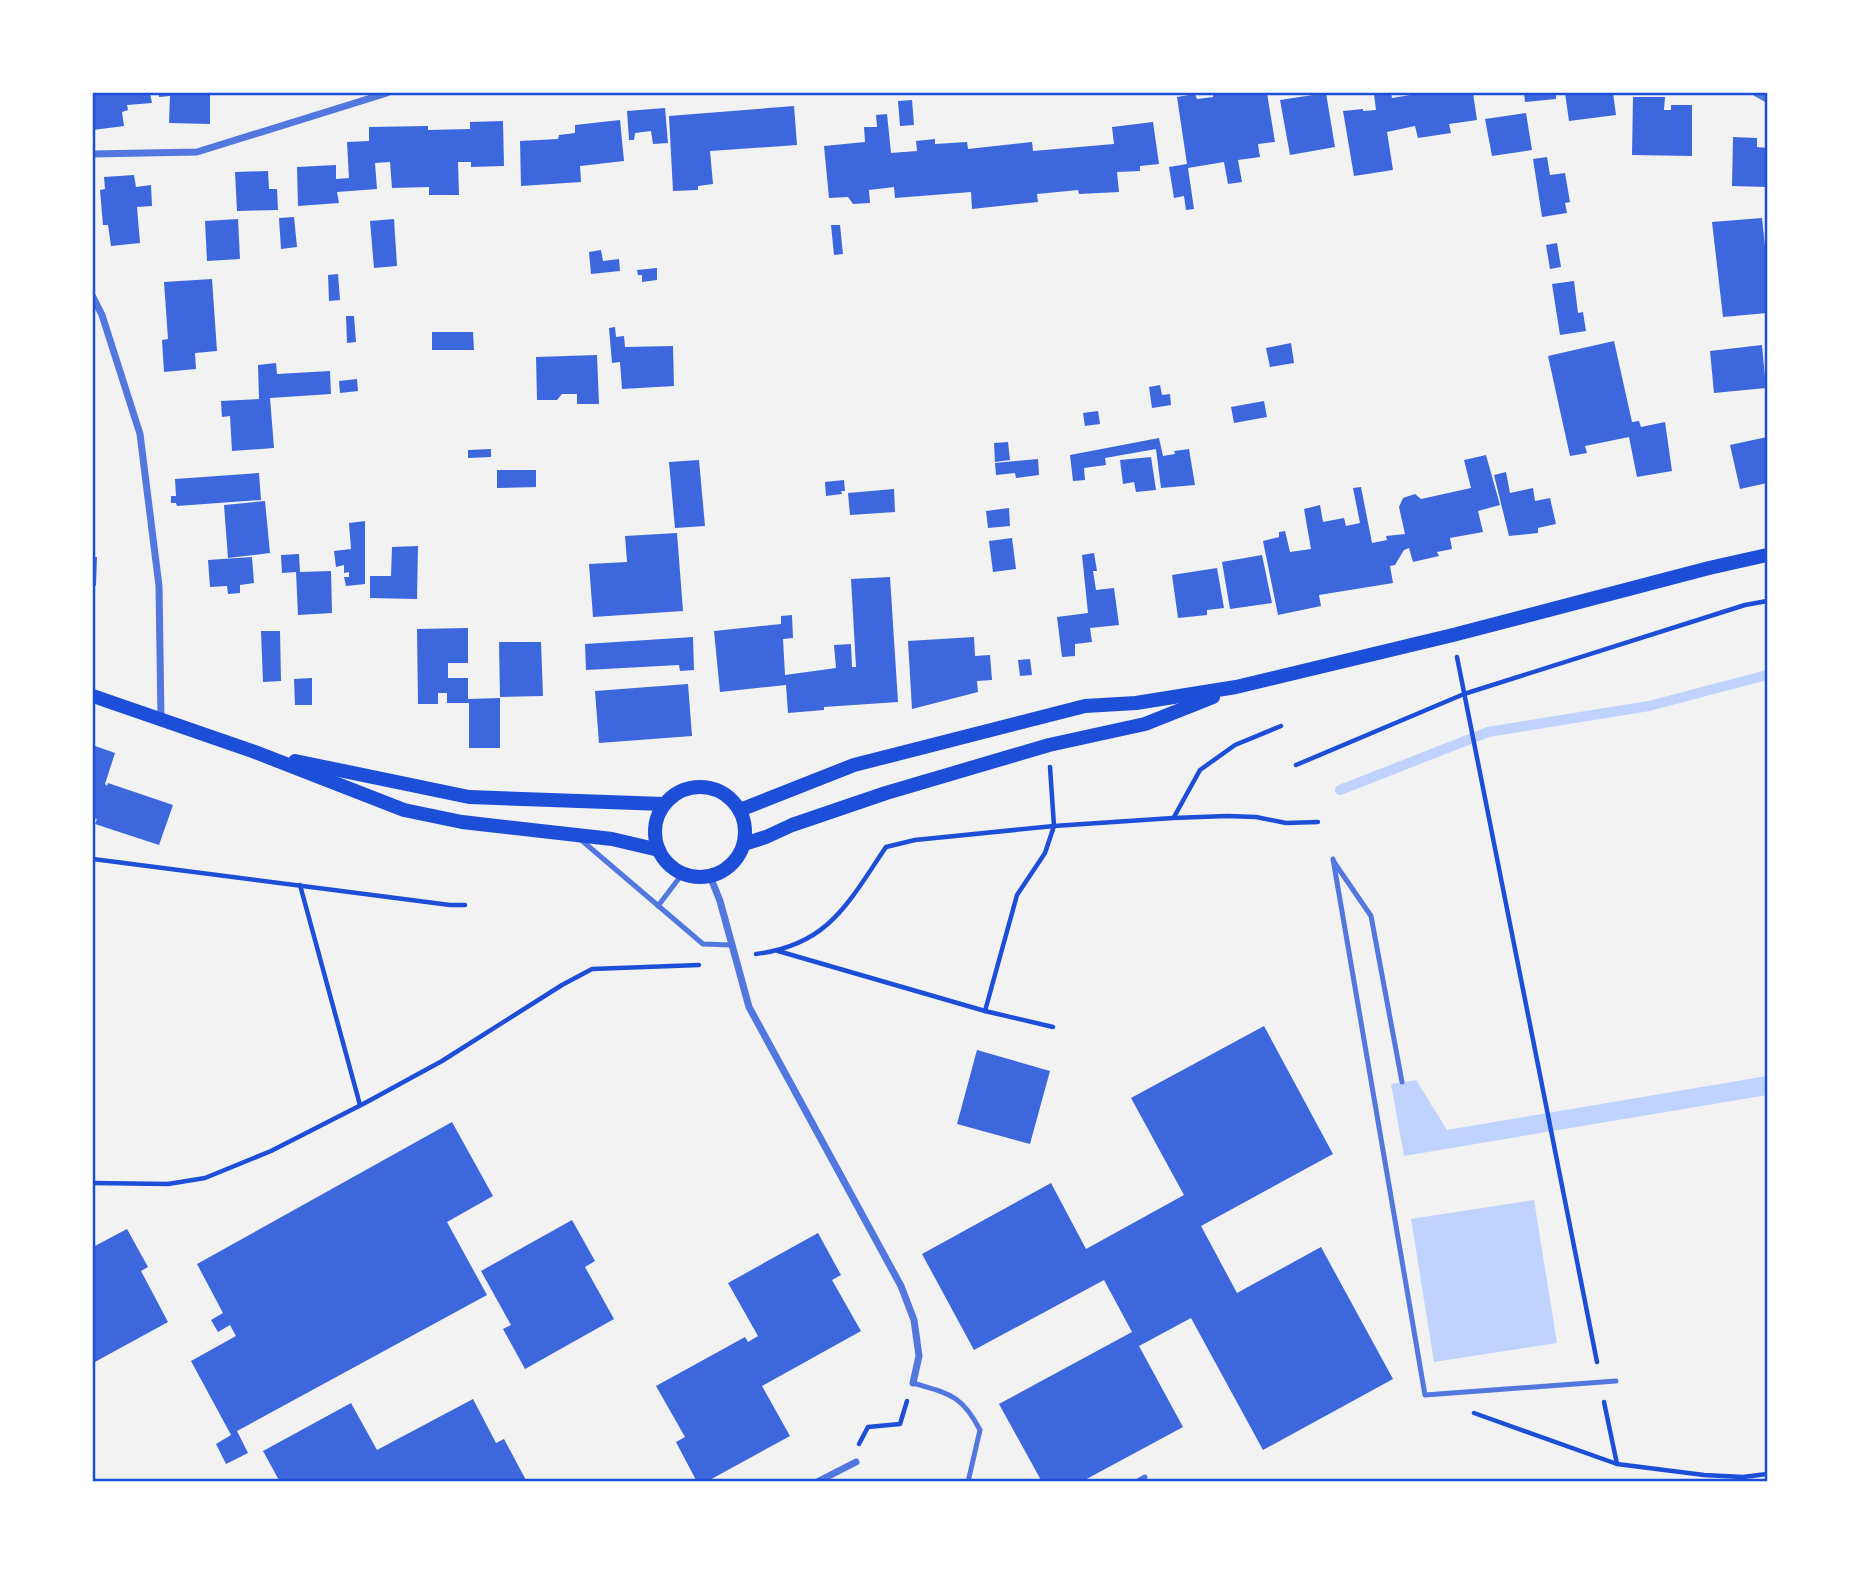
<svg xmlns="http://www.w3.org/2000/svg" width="1860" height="1575" font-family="'Source Serif 4',serif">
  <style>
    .water { fill: #bfd3fe }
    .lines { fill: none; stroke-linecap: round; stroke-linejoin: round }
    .stream { stroke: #bfd3fe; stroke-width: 10 }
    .building { fill: #3d67dc }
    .path { stroke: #1d4ed8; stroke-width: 4.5 }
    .service { stroke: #5277de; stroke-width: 5 }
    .minor { stroke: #5277de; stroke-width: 7 }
    .secondary { stroke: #1d4ed8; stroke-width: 14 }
    .neatline { fill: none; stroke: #1d4ed8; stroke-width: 2.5 }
  </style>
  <rect width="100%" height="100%" fill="#f2f2f2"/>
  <g class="water">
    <polygon points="1767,1076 1767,1095 1404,1156 1391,1084 1416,1080 1447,1130"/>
    <polygon points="1534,1200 1557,1343 1434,1362 1411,1219"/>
  </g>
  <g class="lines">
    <polyline class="stream" points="1340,790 1488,732 1649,706 1767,675"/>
  </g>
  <g class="building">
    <polygon points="93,93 150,93 152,103 127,105 128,110 122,112 124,126 93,130"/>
    <polygon points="159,93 210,93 210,124 169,123 170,96 159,97"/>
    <polygon points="1213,93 1267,93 1275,142 1258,144 1260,157 1238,160 1242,182 1228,184 1224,162 1188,168 1194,209 1186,210 1184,196 1174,198 1169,167 1187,164 1177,97 1195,94 1197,99 1213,97"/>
    <polygon points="1326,93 1335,147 1290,155 1280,100"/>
    <polygon points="1381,93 1391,93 1392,98 1410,95 1410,93 1473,93 1477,120 1449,124 1451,133 1418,138 1415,126 1387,132 1393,170 1354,176 1343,111 1363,109 1363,111 1376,110 1374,94"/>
    <polygon points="1524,93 1556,93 1556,99 1525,102"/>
    <polygon points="1565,93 1613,93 1616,115 1569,121"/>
    <polygon points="1633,97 1665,97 1664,110 1671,110 1671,105 1692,105 1692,156 1632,155"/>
    <polygon points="912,100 914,125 900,126 898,101"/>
    <polygon points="794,106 797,145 710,151 713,184 698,186 698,190 673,191 669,116"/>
    <polygon points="665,108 668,143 653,144 651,131 635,133 634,140 629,140 627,111"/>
    <polygon points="1526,113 1532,150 1492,156 1485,119"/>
    <polygon points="887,114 891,153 917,151 916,141 935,139 935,144 967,142 968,149 1032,142 1033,151 1114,144 1112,127 1153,122 1159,164 1140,166 1140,171 1117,172 1119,192 1079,194 1078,190 1037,194 1038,202 972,209 971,192 895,198 894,187 869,190 870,203 853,204 848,197 829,198 824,146 865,142 864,127 877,127 876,115"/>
    <polygon points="620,120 624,161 580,166 581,182 521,186 520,141 558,139 559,135 575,133 575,125"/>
    <polygon points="503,121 504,166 471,167 471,162 458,162 459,195 429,195 429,187 392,188 390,162 375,163 377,189 337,192 339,203 298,206 297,167 336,165 336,179 349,178 347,142 369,141 369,127 428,126 428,130 470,129 470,122"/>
    <polygon points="1733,137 1757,138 1757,147 1767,148 1767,187 1732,186"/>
    <polygon points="1547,157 1550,175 1565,173 1570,202 1565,203 1567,213 1542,217 1533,159"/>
    <polygon points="268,171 269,189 277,189 278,210 237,211 235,172"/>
    <polygon points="134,175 136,187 151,185 152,206 137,207 140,243 111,246 108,225 103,225 100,190 105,189 104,177"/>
    <polygon points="294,217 297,247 281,249 279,218"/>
    <polygon points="1762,218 1767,265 1765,266 1767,313 1723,317 1712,222"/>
    <polygon points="238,219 240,259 207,261 205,221"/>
    <polygon points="394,219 397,266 374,268 370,221"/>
    <polygon points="831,225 840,225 843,254 834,255"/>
    <polygon points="1557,243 1561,267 1550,269 1546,245"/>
    <polygon points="601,250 603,261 619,259 620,271 591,274 589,252"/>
    <polygon points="657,268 657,280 642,282 642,275 638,275 637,270"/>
    <polygon points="338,274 340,300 329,301 328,275"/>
    <polygon points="212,279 217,351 195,353 196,369 164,372 162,340 168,339 164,282"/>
    <polygon points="1574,281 1578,313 1583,312 1586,331 1560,335 1552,284"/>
    <polygon points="346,316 354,316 356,342 347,343"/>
    <polygon points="615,327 616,337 624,336 625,347 673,346 674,386 622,389 620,362 612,363 609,328"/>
    <polygon points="432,332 473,332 474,350 432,350"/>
    <polygon points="1614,341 1632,422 1639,421 1641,427 1665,422 1672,471 1637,477 1629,437 1585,446 1587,453 1570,456 1548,356"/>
    <polygon points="1291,343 1294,363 1270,367 1266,348"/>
    <polygon points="1762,345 1766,388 1714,393 1710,351"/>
    <polygon points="597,355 599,404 577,404 577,394 562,394 557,400 537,400 536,357"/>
    <polygon points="276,363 277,374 330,371 331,394 270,398 274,448 232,451 230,416 222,417 221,401 259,399 258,365"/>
    <polygon points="357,379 358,391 340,393 339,381"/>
    <polygon points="1160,385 1162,395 1170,394 1171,405 1152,408 1149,387"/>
    <polygon points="1264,401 1267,417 1234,423 1231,407"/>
    <polygon points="1098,411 1100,424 1085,426 1083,413"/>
    <polygon points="1767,437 1767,483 1740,489 1730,445"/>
    <polygon points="1159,438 1163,456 1175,454 1174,451 1189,449 1195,485 1161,488 1156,449 1105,458 1106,465 1084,468 1085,480 1073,481 1070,455"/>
    <polygon points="1008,442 1010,460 995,462 994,443"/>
    <polygon points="491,449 491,457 468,458 468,450"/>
    <polygon points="1486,455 1500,505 1478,511 1483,532 1450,538 1452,549 1437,552 1439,556 1413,562 1409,548 1404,550 1395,565 1390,566 1393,583 1319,595 1321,606 1278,615 1263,541 1279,537 1279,532 1285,531 1290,552 1311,549 1304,509 1320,505 1323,522 1344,518 1346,526 1360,523 1353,488 1361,487 1372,543 1387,540 1386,536 1405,534 1399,507 1403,498 1415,494 1421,499 1471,488 1464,460"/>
    <polygon points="1151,457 1156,490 1136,492 1134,482 1123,484 1120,460"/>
    <polygon points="1038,459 1039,475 1016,478 1015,473 996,475 995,463"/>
    <polygon points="699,460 705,526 675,528 669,462"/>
    <polygon points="497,470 536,470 536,487 497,488"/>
    <polygon points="1506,472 1510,493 1533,488 1535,501 1550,498 1556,524 1538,528 1538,533 1509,536 1494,475"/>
    <polygon points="259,473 261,500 177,506 176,503 171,503 171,496 176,496 175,479"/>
    <polygon points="844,480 845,491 841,491 842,494 826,496 825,482"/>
    <polygon points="894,489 895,512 850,515 848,493"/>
    <polygon points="265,501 270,553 228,558 224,505"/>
    <polygon points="1009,508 1010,526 988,528 986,511"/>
    <polygon points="365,521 365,584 346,586 344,577 349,577 349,572 344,573 344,565 336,567 334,551 351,549 349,523"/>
    <polygon points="677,533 683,611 593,617 589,564 627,562 625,536"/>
    <polygon points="1012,538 1016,569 993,572 989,541"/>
    <polygon points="418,546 417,599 370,598 370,576 391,576 392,547"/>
    <polygon points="1094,553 1097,571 1093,571 1096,590 1114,588 1119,625 1090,628 1092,642 1075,644 1075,656 1062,657 1057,617 1088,613 1082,555"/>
    <polygon points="299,554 300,572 331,571 332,613 298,615 296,572 282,573 281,555"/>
    <polygon points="1262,555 1272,603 1230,609 1222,562"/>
    <polygon points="93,557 97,557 96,586 93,586"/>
    <polygon points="252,557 254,583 240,585 240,593 228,594 227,586 210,587 208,560"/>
    <polygon points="1217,568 1224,608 1207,610 1207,615 1178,618 1172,575"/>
    <polygon points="890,577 898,702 824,707 824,710 788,713 786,685 720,692 714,631 781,624 781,616 792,615 793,638 783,639 785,675 836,668 834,645 851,644 852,667 856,667 851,579"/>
    <polygon points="468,628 468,663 448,663 448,678 468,678 468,699 500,698 500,748 469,748 469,703 447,703 447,693 438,693 438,704 418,704 417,629"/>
    <polygon points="261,631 280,631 281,681 263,682"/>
    <polygon points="693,637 694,670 680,671 679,665 586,670 585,644"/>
    <polygon points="974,637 975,656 990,655 992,680 977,681 978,692 912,709 908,641"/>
    <polygon points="499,642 541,642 543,696 500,697"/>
    <polygon points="1030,659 1032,675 1020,676 1018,660"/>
    <polygon points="312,678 312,705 295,705 294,679"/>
    <polygon points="688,684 692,736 599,743 595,691"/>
    <polygon points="95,746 115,753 105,784 107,786 108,783 173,805 159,845 95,824 97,819 93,818 93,754"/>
    <polygon points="1264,1026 1333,1154 1201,1226 1237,1293 1321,1247 1393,1379 1263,1450 1191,1318 1139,1346 1183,1427 1081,1482 1042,1482 999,1404 1132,1332 1104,1280 974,1350 922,1254 1051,1183 1086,1249 1184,1195 1131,1098"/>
    <polygon points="977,1050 1050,1071 1030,1144 957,1124"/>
    <polygon points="452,1122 493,1196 447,1222 487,1295 237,1431 248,1453 226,1464 216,1444 231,1435 191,1361 236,1336 230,1325 218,1332 211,1320 223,1313 197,1264"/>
    <polygon points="572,1220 595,1261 585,1267 614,1319 525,1369 503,1329 511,1325 481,1271"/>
    <polygon points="127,1229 148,1267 141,1271 168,1322 93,1363 93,1247"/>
    <polygon points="818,1233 841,1275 832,1280 861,1331 762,1386 790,1436 706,1482 697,1482 676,1442 685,1437 656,1386 745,1337 748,1342 758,1336 728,1283"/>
    <polygon points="473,1399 496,1443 504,1439 527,1482 294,1482 293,1480 280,1482 263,1451 351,1403 377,1450"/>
  </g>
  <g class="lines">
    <g class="path">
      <polyline points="1457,657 1597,1362"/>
      <polyline points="1296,765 1464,694 1745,605 1767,601"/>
      <polyline points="1174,817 1200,770 1235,745 1281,726"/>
      <polyline points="93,859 450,905 465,905"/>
      <polyline points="300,885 360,1105"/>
      <polyline points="778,951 985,1011 1017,895 1045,853 1054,826 1050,767"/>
      <path d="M 756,954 C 829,945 848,903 886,847 L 915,840 L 1054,826 L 1173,818 L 1227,816 L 1256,817 L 1286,823 L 1318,822"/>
      <polyline points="985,1011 1053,1027"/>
      <polyline points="93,1183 168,1184 205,1178 271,1151 365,1103 442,1061 562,985 592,969 699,965"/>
      <polyline points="1604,1402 1617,1464"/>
      <polyline points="1474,1413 1617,1464 1704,1475 1743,1477 1767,1474"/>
      <polyline points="859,1444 868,1427 900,1424 907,1401"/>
    </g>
    <g class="service">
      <polyline points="580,839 703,944 731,945"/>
      <polyline points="1333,859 1425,1395 1616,1381"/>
      <polyline points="1334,862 1371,916 1402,1082"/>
      <polyline points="658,906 683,873"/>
      <path d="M 913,1383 C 950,1394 962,1395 980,1430 L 968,1482"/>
      <polyline points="1136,1482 1145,1477"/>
    </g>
    <g class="minor">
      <polyline points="1756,93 1767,99"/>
      <polyline points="93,154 197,152 387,93"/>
      <polyline points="93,297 102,315 140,434 159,586 161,719"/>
      <polyline points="710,876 720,901 749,1007 901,1286 914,1320 919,1356 913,1383"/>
      <polyline points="817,1482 856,1462"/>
    </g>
    <g class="secondary">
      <polyline points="93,696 255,752 404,810 462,822 612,839 659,850"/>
      <polyline points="295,761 469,797 664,804"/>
      <circle cx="700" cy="832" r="45"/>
      <polyline points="740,810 854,765 1085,706 1136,703 1236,687 1453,635 1709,568 1767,555"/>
      <polyline points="744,844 766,837 792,825 886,793 1049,745 1145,724 1213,697"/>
    </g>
  </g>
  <rect width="1860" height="1575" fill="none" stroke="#ffffff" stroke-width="189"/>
  <rect x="94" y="94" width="1672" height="1386" class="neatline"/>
</svg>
